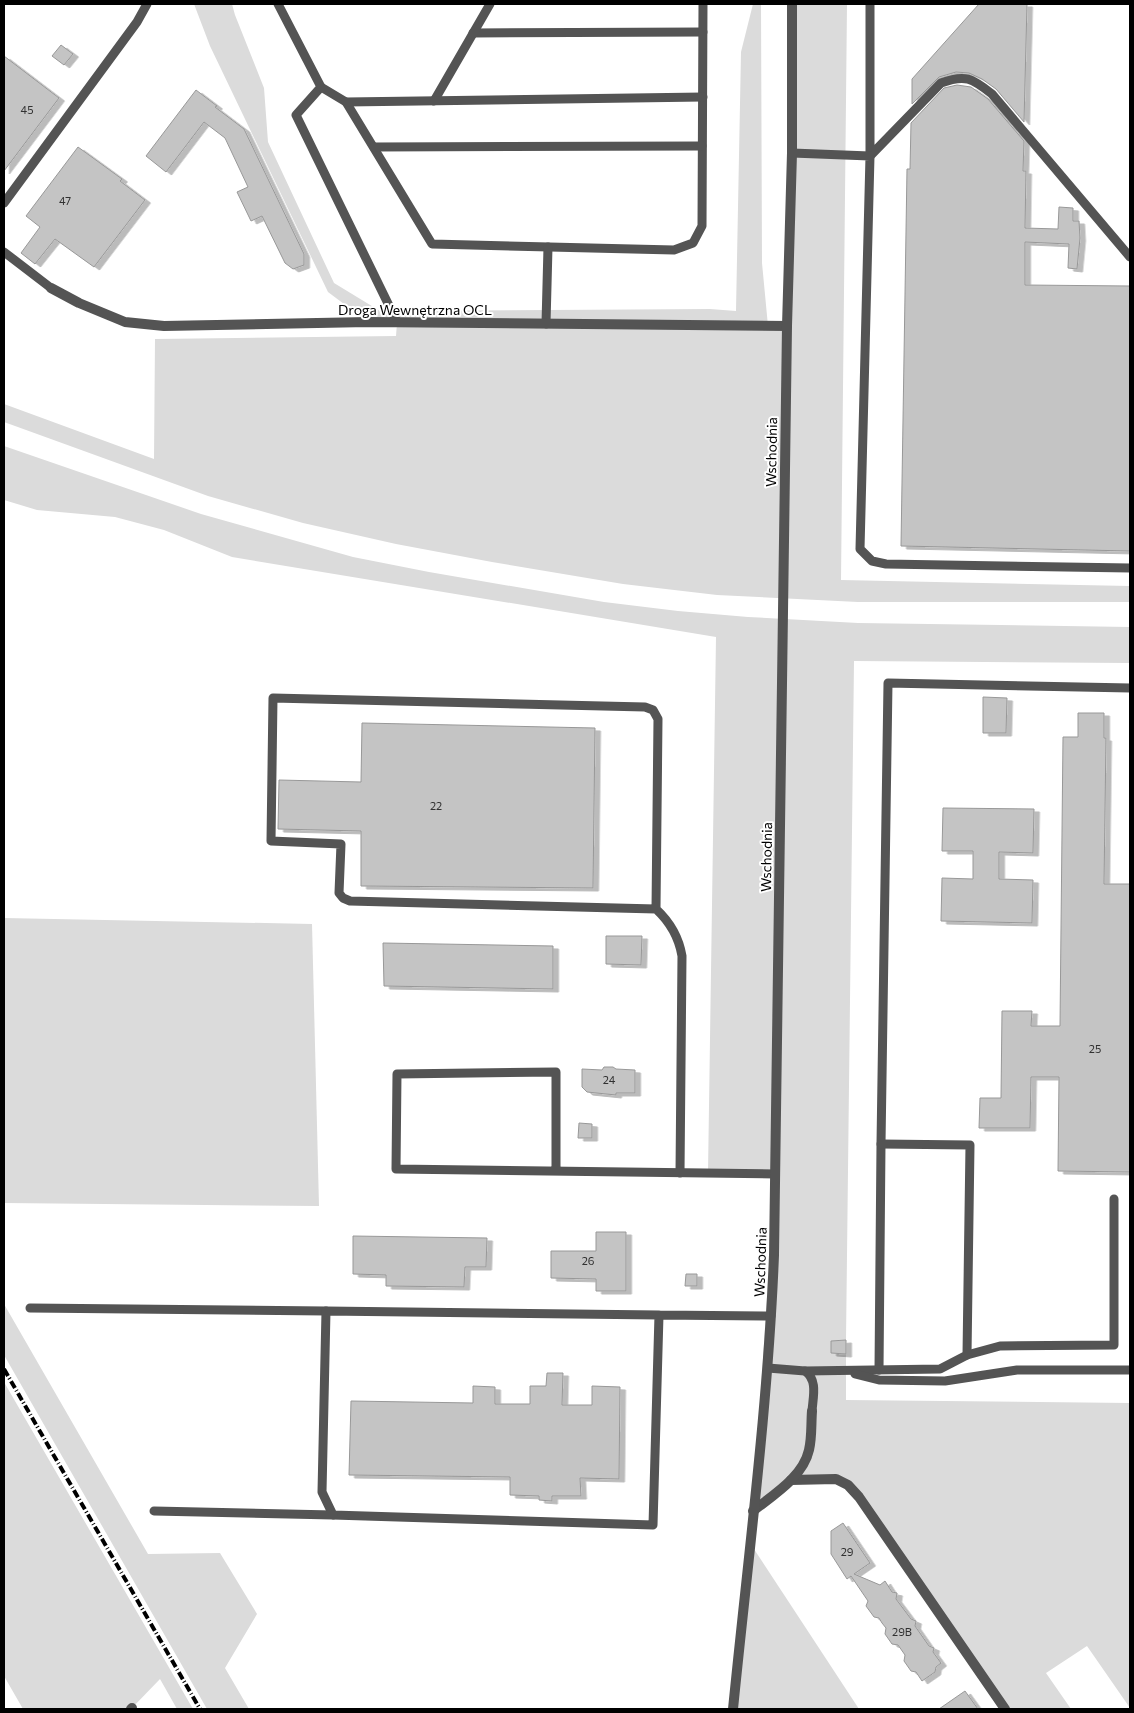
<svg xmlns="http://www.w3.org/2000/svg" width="1134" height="1713" font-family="Commissioner,sans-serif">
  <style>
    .green { fill: #dbdbdb }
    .building { fill: #c4c4c4; stroke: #989898; filter: url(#shadow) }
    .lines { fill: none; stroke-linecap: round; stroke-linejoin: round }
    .service { stroke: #545454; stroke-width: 9 }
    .minor { stroke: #545454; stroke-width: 10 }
    .tertiary { stroke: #545454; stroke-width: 10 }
    .rail { stroke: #000; stroke-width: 4; stroke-dasharray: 8 2.5 1 2.5; stroke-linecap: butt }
    .labels { text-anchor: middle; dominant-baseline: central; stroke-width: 4; stroke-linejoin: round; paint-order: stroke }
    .number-label { font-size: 11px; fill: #313131 }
    .street-label { font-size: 14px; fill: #000; stroke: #fff }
  </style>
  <defs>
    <filter id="shadow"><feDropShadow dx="5.5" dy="3" stdDeviation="0" flood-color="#0004"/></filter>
  </defs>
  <rect width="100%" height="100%" fill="#fff"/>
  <g class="green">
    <polygon points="194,4 232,4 235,15 264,88 268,142 334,283 380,311 710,309 736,311 741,52 753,4 761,4 762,263 768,326 786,326 792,4 847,4 841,580 1130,586 1130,602 858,602 717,595 623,584 492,562 396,544 303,523 208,496 4,422 4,404 154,459 155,339 396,336 397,323 368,322 328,292 210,46"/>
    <polygon points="4,446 201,514 353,557 429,572 604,602 678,611 748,617 858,623 1130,627 1130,663 854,661 846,1340 831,1341 831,1353 846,1354 846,1400 1130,1403 1130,1708 1087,1646 1046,1673 1071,1709 1005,1709 848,1485 791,1480 753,1511 775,1175 708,1173 716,637 232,557 164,530 115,517 37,510 4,500"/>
    <polygon points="4,918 312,924 319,1206 4,1203"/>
    <polygon points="4,1304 148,1554 220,1553 257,1614 225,1668 249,1709 207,1709 4,1355"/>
    <polygon points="4,1382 193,1709 177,1709 160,1679 131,1709 23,1709 4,1676"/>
    <polygon points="750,1543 859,1709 733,1709"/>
  </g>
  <g class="building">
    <polygon points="979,4 1027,4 1024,122 996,89 982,79 969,73 956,72 939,77 912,104 912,79"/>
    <polygon points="61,45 73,54 64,65 52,56"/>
    <polygon points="4,56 59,98 4,171"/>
    <polygon points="957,85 971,87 988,99 1024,141 1023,171 1026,171 1025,228 1058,229 1059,207 1073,208 1073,221 1079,221 1080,238 1077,269 1068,268 1069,244 1025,242 1025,285 1130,286 1130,551 901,546 907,169 910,169 911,123 944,88"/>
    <polygon points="196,90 217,106 215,107 244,129 304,254 304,265 293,269 285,263 262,216 251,221 237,192 248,187 225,138 204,122 166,172 146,156"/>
    <polygon points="78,147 122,179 120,181 145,200 94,267 55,239 35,264 21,253 40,227 26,216"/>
    <polygon points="983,697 1007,698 1006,733 983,733"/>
    <polygon points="1078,713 1104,713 1104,738 1106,738 1104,884 1130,884 1130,1172 1058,1171 1059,1077 1031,1077 1030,1128 979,1128 980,1098 1001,1098 1002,1011 1032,1011 1031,1026 1060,1026 1063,737 1078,737"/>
    <polygon points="362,723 595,728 593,888 361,886 361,831 278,829 279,780 361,782"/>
    <polygon points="943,808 1034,809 1033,853 999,852 999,879 1033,880 1032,923 941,921 942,878 973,879 973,851 942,851"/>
    <polygon points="606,936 642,936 641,965 606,964"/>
    <polygon points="383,943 553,946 553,989 384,986"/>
    <polygon points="604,1067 613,1067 616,1069 635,1070 635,1093 616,1093 616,1095 587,1092 582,1087 582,1069 602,1070"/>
    <polygon points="579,1123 592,1124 592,1138 578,1138"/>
    <polygon points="596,1232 626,1232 626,1291 596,1291 596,1279 551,1278 551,1251 596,1251"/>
    <polygon points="353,1236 487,1238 486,1267 465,1267 464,1287 386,1286 386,1275 353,1274"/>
    <polygon points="686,1274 697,1274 697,1286 685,1286"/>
    <polygon points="846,1340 846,1354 831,1353 831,1341"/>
    <polygon points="547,1373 563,1373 562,1405 592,1405 592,1386 620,1387 619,1479 580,1478 581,1496 552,1496 552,1501 539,1500 539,1496 510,1495 510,1477 349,1475 351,1401 473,1403 473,1386 495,1387 495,1404 530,1404 530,1386 546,1386"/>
    <polygon points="843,1523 870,1563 854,1574 880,1585 885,1581 892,1592 897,1593 896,1599 911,1619 916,1621 915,1626 929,1646 934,1648 933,1652 941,1663 936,1667 935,1672 922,1681 916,1672 911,1671 904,1661 905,1655 898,1645 892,1644 885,1634 886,1628 882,1623 879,1618 874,1617 866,1606 868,1601 851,1576 847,1579 831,1554 831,1531"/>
    <polygon points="965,1691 978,1709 939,1709"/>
  </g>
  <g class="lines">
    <g class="service">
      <polyline points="278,4 321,87 296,115 397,322"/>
      <path d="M 870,4 L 870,156 L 941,83 C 965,74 972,78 992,94 L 1130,257"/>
      <polyline points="473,33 703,32"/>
      <polyline points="321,87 346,102 432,244 674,250 693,243 702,226 703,4"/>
      <polyline points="434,101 490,4"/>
      <polyline points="346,102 703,97"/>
      <polyline points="374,147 702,146"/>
      <polyline points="792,153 870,156 860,549 872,561 886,564 1130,568"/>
      <polyline points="4,203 137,22 147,4"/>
      <polyline points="4,252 51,288"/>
      <polyline points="546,324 548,247"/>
      <path d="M 656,909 L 350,901 L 343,898 L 339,893 L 341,844 L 271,841 L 273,698 L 645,707 L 653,710 L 658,719 L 656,909 C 670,922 679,938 682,956 L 680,1173"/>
      <path d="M 556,1171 L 556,1072 L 397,1074 L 396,1169 C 523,1170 649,1173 775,1174"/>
      <polyline points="30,1308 326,1311"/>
      <polyline points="659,1315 326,1311 322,1492 333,1515 653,1525 659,1315 771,1316"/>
      <polyline points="967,1355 1000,1346 1114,1345 1114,1199"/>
      <path d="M 768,1368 L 805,1371 C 818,1380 813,1397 812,1411"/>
      <polyline points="879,1370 881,1144 888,683 1130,688"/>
      <polyline points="805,1371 940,1369 967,1355 970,1145 881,1144"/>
      <polyline points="855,1374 879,1380 945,1381 1017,1370 1130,1370"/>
      <polyline points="154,1511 333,1515"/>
    </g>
    <g class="minor">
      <polyline points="51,288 79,303 125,322 164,326 368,322 787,326"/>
      <polyline points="791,1480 836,1479 848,1485 859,1497 1005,1709"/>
      <path d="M 753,1511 C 773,1495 803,1477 809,1450 C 812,1438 811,1424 812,1411"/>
      <polyline points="131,1709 132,1708"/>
    </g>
    <path class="tertiary" d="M 733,1709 C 748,1558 768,1407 774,1255 L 787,326 L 792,153 L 792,4"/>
    <polyline class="rail" points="4,1369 200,1709"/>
  </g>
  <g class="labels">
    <g class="number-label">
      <text x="27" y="109">45</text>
      <text x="65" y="200">47</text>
      <text x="436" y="805">22</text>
      <text x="1095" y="1048">25</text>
      <text x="609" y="1079">24</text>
      <text x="588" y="1260">26</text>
      <text x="847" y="1551">29</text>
      <text x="902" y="1631">29B</text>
    </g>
    <g class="street-label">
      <text x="415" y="309">Droga Wewnętrzna OCL</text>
      <text transform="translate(771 452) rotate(-89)">Wschodnia</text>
      <text transform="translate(766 857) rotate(-89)">Wschodnia</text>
      <text transform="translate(760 1262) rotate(-88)">Wschodnia</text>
    </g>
  </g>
  <rect width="1134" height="1713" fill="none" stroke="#000000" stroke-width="10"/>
</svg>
